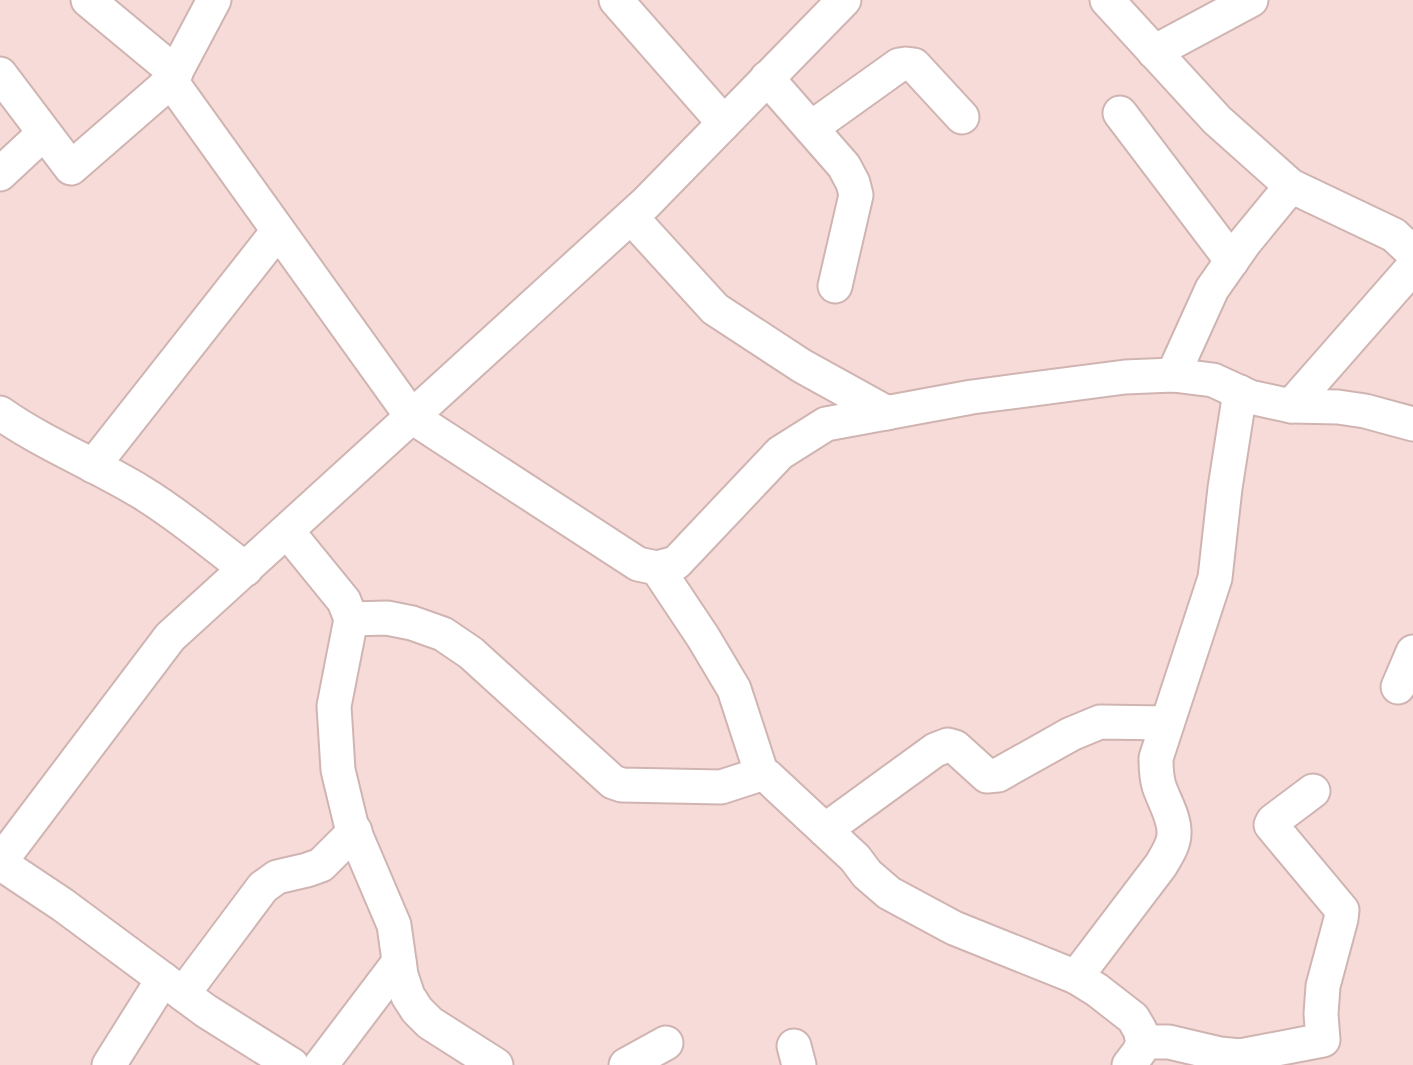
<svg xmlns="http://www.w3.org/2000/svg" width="1413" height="1065" font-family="'Roboto Condensed',sans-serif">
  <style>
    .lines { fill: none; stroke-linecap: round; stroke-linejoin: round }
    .minor-casing { stroke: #cfb4b2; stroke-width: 37 }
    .minor { stroke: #fff; stroke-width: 33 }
  </style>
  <rect width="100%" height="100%" fill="#f7dbd8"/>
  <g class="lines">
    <defs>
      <g id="minor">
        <polyline points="88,0 176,73"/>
        <polyline points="616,0 724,123"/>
        <polyline points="1107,0 1217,120 1291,186 1394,235 1413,253"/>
        <polyline points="1154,52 1251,0"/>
        <polyline points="0,74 71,168 171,81 412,417 638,564 657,568 676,563 780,453 826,424 972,397 1125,377 1173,375 1213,380 1250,397 1291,406 1338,407 1365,411 1413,424"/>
        <polyline points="767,78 844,166 853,183 856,195 835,286"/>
        <polyline points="171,81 214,0"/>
        <polyline points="1120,113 1232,261"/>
        <polyline points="811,128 899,65 906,64 914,65 962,117"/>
        <polyline points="0,174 44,133"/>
        <polyline points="631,217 715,309 802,366 887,413"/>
        <polyline points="1173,375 1212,289 1245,242 1291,186"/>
        <polyline points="1291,406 1413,267"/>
        <path d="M 0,413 C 44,444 95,464 141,492 C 178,514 211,543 246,569"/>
        <polyline points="93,466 278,231"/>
        <polyline points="287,531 344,601 351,619 334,706 338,770 351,824 394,925 401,975 408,996 417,1010 430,1023 496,1065"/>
        <polyline points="657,568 703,637 734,689 762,775"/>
        <polyline points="351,619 387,618 412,623 443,634 471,653 613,782 622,785 721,787 755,776 762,775 767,776 855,858 867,874 889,893 954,928 1076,977 1097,990 1133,1018 1140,1030 1143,1042 1139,1052 1129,1065"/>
        <polyline points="1398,687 1413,652"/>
        <polyline points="825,830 935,750 948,745 955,747 987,776 998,775 1071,734 1100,722 1167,723"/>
        <polyline points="0,862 170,637 646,203 844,0"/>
        <polyline points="0,863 63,905 206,1011 292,1065"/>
        <path d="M 1076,977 L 1161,865 C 1166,856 1174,845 1174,834 C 1175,818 1164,801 1159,786 C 1156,776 1156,768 1156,758 L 1215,578 L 1225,488 L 1240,392"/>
        <polyline points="183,994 263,887 277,877 307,870 321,865 355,831"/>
        <polyline points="1143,1042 1169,1042 1220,1054 1240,1056 1323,1040 1321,1014 1323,986 1341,919 1342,910 1271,825 1273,821 1313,791"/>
        <polyline points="794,1046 799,1065"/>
        <polyline points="109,1065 163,979"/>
        <polyline points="321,1065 399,962"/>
        <polyline points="626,1065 666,1043"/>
      </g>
    </defs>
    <use href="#minor" class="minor-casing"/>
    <use href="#minor" class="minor"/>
  </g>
</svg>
